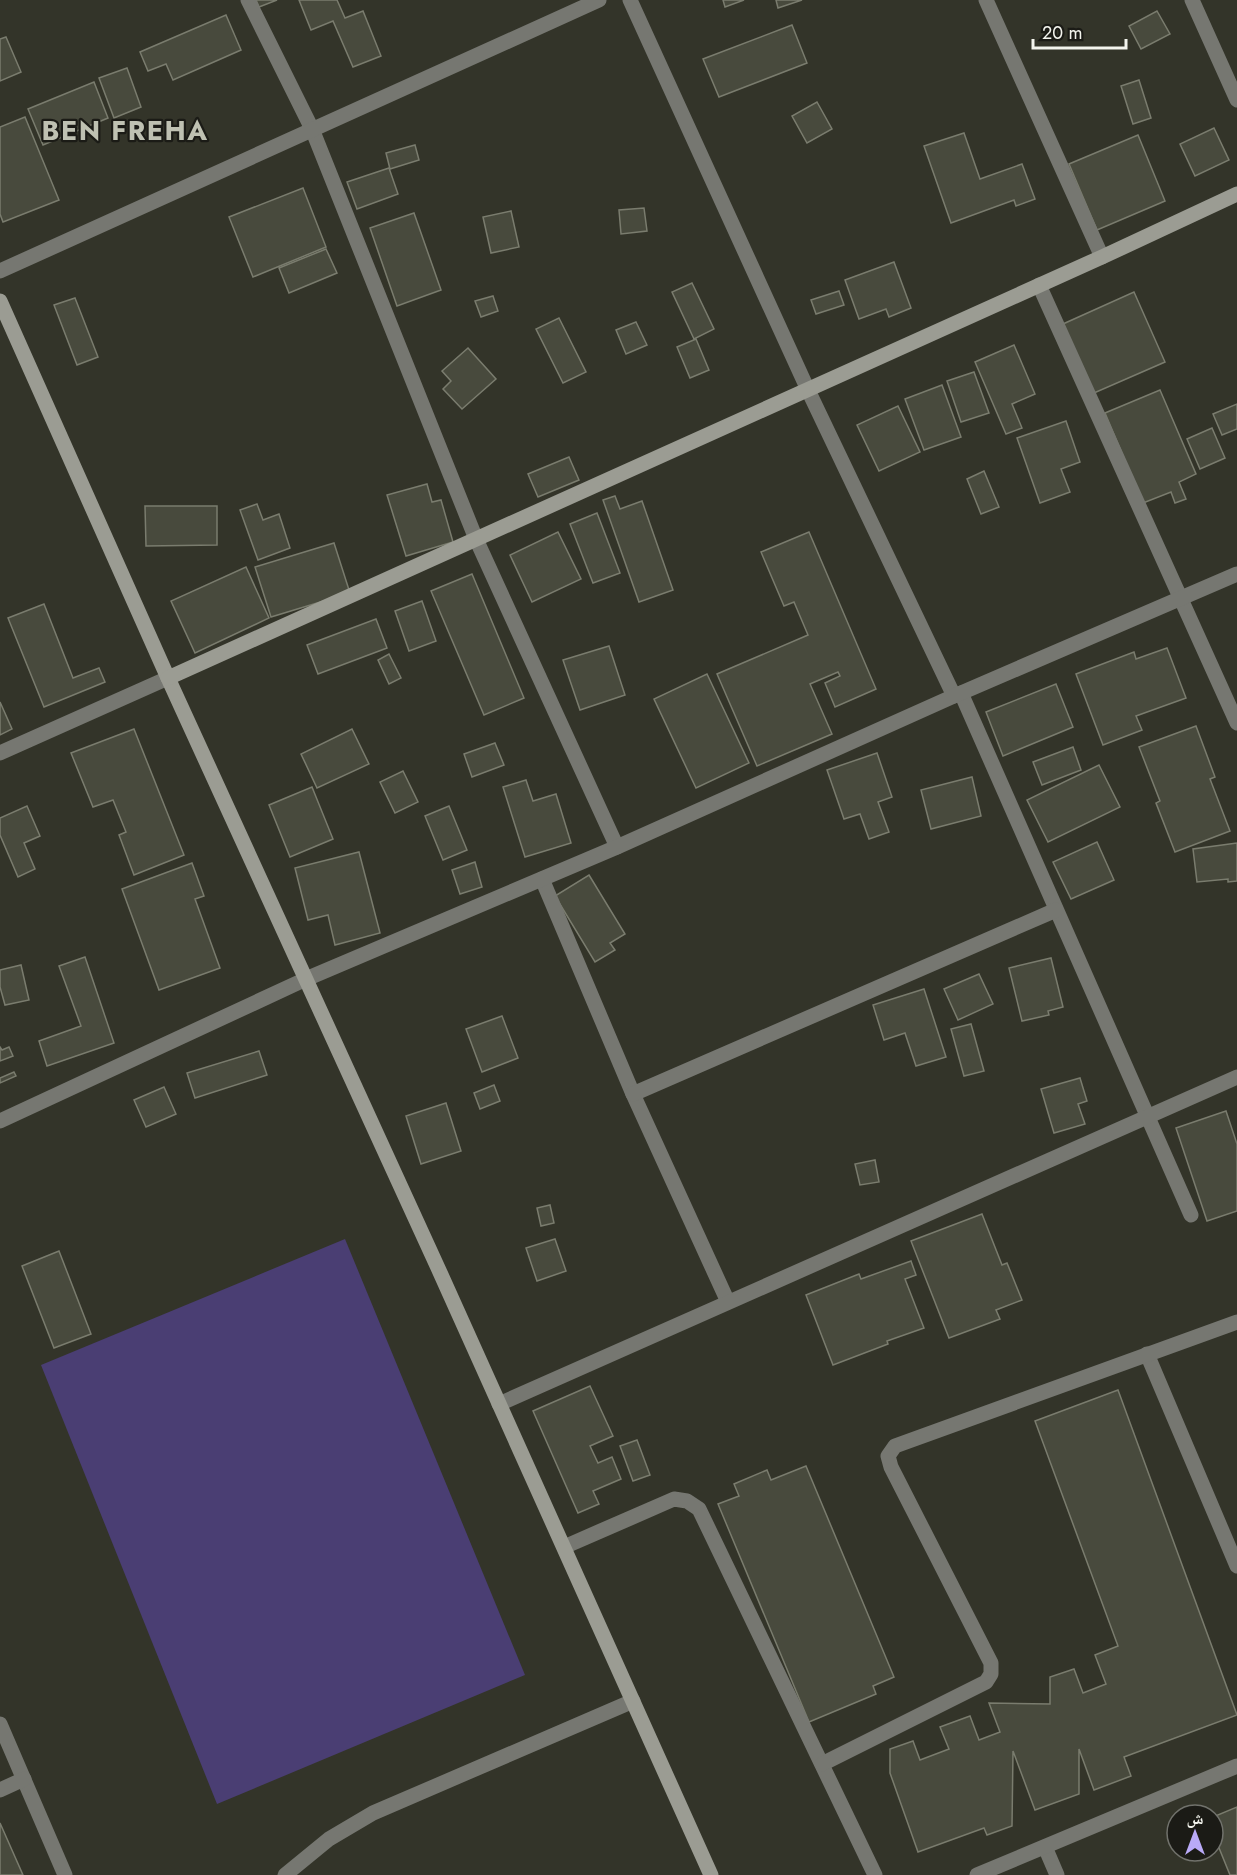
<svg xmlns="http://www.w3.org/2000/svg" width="1237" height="1875" font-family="Jost,'Noto Naskh Arabic',sans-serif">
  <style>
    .green { fill: #4a3e73 }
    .building { fill: #484a3d; stroke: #7a7c6e; stroke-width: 1.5 }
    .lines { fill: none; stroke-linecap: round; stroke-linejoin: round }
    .minor { stroke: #767771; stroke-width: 15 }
    .secondary { stroke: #9b9c93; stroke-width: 15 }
    .labels { text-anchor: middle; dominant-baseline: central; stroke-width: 4.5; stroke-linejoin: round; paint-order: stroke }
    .district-label { font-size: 27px; font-weight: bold; letter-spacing: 1.5px; fill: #bfc1b2; stroke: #1b1b16 }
  </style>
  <rect width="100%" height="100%" fill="#333429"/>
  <polygon class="green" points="345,1239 525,1675 217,1804 41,1365"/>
  <g class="building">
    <polygon points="256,0 277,0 259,7"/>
    <polygon points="299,0 337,0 345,18 363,11 381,56 353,67 333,21 311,30"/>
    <polygon points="723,0 744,0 725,7"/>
    <polygon points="776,0 802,0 778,8"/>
    <polygon points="1157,11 1170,34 1141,49 1129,26"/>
    <polygon points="226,15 241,50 173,80 166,64 148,71 140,52"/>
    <polygon points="792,25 807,63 719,97 703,59"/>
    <polygon points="6,37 21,72 0,81 0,39"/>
    <polygon points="127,68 141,107 114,118 99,78"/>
    <polygon points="1139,80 1151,118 1133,124 1121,86"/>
    <polygon points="94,82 108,118 43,145 28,109"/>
    <polygon points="817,102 832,129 807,143 792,116"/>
    <polygon points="25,117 59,200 3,222 0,214 0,127"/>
    <polygon points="1214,128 1229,160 1195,176 1180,144"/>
    <polygon points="964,133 980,179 1022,164 1035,199 1016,206 1014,200 951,223 924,146"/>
    <polygon points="1138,135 1165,201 1097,230 1069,164"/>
    <polygon points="415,145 419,160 390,169 386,153"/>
    <polygon points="389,168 398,194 357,209 347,182"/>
    <polygon points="303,188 326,247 253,277 229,217"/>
    <polygon points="644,208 647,231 621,234 619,210"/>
    <polygon points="511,211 519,247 491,253 483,217"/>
    <polygon points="414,213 441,290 397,306 370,228"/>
    <polygon points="326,249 337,273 289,293 279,268"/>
    <polygon points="894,262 911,308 889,317 886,309 859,319 845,280"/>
    <polygon points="692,283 714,329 694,339 672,292"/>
    <polygon points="839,291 844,305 816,314 811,300"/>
    <polygon points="1134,292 1165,362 1094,393 1063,324"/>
    <polygon points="493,296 498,311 481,317 475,301"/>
    <polygon points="75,298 98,357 77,365 54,305"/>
    <polygon points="559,318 586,372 563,383 536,329"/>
    <polygon points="636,322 647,345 626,354 616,330"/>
    <polygon points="696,339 709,370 690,378 677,347"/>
    <polygon points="1014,345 1035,394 1012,404 1022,428 1006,434 975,362"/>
    <polygon points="468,348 496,379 462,409 443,389 451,381 442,371"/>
    <polygon points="974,372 989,413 961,422 947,381"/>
    <polygon points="942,385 961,437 924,450 905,399"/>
    <polygon points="1160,390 1196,474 1179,482 1186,499 1175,503 1171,492 1143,503 1105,413"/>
    <polygon points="1237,404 1237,429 1222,435 1213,414"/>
    <polygon points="898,406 920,452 879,471 857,425"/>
    <polygon points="1066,421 1080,462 1061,469 1070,492 1040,503 1017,438"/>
    <polygon points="1212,428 1225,458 1200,469 1187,439"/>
    <polygon points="569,457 579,480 538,497 528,474"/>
    <polygon points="984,471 999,507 981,514 967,479"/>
    <polygon points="427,484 432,502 441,500 453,542 406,556 387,495"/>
    <polygon points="615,496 620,509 642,501 673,590 639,602 603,500"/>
    <polygon points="257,504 263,520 279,514 290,548 258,560 240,510"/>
    <polygon points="145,506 217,506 217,545 146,546"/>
    <polygon points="597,513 620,573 593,583 570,524"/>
    <polygon points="558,532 581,579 532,602 510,555"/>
    <polygon points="809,532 876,689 835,707 825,683 840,676 838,672 810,684 832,734 757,766 717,674 808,635 794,602 784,606 761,552"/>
    <polygon points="334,543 350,593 271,617 255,567"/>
    <polygon points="246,567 269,618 195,653 171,601"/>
    <polygon points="472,574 524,698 484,715 431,591"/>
    <polygon points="422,601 436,641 409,651 395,611"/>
    <polygon points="44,604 73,678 99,668 105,682 44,707 8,618"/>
    <polygon points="376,619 387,648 318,674 307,645"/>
    <polygon points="609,646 625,695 580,710 563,660"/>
    <polygon points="1167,648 1186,698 1136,716 1142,730 1103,745 1076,674 1134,652 1136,659"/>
    <polygon points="389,654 401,678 389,684 378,660"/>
    <polygon points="707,674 749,763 696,788 654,699"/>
    <polygon points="1056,684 1073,727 1003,756 986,712"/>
    <polygon points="0,702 12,729 0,735"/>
    <polygon points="1196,726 1215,777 1210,779 1230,831 1175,852 1156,803 1160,801 1139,747"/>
    <polygon points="134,729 184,855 134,875 119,835 126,832 113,800 93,807 71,753"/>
    <polygon points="352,729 369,764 317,788 301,754"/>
    <polygon points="495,743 504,765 472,777 464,754"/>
    <polygon points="1073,747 1081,770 1042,785 1033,762"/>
    <polygon points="877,753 892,797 878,802 889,832 869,839 860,814 844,819 827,770"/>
    <polygon points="1099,765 1120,807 1048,842 1027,800"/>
    <polygon points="403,771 418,802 395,813 380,782"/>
    <polygon points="972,777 981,816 931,829 921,790"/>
    <polygon points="526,780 533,801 556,794 571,843 525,857 503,787"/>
    <polygon points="312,787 333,839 290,857 269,805"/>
    <polygon points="27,806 40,836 24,843 35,869 18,877 0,835 0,818"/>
    <polygon points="449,806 467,850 443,860 425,816"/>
    <polygon points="1097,842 1114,880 1071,899 1053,862"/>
    <polygon points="1237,843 1237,881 1228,882 1228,879 1197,882 1193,849"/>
    <polygon points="359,852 380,933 335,945 328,915 308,920 295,868"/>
    <polygon points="475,862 482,887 460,894 452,870"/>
    <polygon points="192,863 204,896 195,899 220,968 159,990 122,889"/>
    <polygon points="589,875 625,934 610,943 615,950 595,962 555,896"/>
    <polygon points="85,957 114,1043 47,1066 39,1041 81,1026 59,966"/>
    <polygon points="1051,958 1063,1007 1048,1011 1049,1015 1022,1021 1009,968"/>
    <polygon points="21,965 29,1000 5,1005 0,987 0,970"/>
    <polygon points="979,974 993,1004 958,1020 944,989"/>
    <polygon points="924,989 946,1057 916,1066 905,1033 884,1040 873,1005"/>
    <polygon points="502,1016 518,1058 482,1072 466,1029"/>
    <polygon points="971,1024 984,1071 964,1076 951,1029"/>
    <polygon points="0,1047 2,1050 9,1047 13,1056 0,1061"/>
    <polygon points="259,1051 267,1075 195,1098 187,1073"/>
    <polygon points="14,1072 16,1076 0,1083 0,1078"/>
    <polygon points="1080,1078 1087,1101 1078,1104 1085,1124 1054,1133 1041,1089"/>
    <polygon points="494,1085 500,1101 480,1109 474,1093"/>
    <polygon points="164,1087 176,1114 146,1127 134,1100"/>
    <polygon points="446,1103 461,1151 421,1164 406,1116"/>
    <polygon points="1226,1111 1237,1144 1237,1211 1207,1221 1176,1128"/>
    <polygon points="875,1160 879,1182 860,1185 855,1164"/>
    <polygon points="550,1205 554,1223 541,1226 537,1208"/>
    <polygon points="982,1214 1002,1265 1007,1263 1022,1300 996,1310 1000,1319 949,1338 911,1241"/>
    <polygon points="555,1239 566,1271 537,1281 526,1248"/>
    <polygon points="59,1251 91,1334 54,1348 22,1266"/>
    <polygon points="911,1261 916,1275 905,1279 924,1328 887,1341 888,1344 833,1365 806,1295 859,1274 861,1279"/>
    <polygon points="590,1386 613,1436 590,1446 598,1463 612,1457 621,1479 593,1491 599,1504 578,1513 533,1411"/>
    <polygon points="1118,1390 1237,1715 1124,1757 1131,1776 1094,1790 1079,1749 1079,1794 1035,1810 1013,1751 1012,1826 987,1835 984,1828 918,1852 890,1773 890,1749 913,1741 920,1760 949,1749 940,1727 970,1716 979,1740 1000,1732 989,1703 1050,1704 1050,1677 1074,1669 1083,1693 1106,1684 1095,1655 1118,1646 1035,1421"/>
    <polygon points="637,1440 650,1475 633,1481 620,1446"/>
    <polygon points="806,1466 894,1677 873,1686 876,1694 809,1722 718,1504 739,1496 734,1484 767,1470 771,1480"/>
    <polygon points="1237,1807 1237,1875 1230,1875 1213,1833 1213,1817"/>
    <polygon points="0,1823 23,1875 0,1875"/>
  </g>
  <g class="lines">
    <g class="minor">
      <polyline points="248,0 312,129 476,539 617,847"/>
      <polyline points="630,0 808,390 954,696"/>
      <polyline points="986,0 1102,257"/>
      <polyline points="1192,0 1237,100"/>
      <polyline points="0,271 599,0"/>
      <polyline points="1039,285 1237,723"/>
      <polyline points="961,693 1191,1215"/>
      <polyline points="0,753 168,678"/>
      <polyline points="542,879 633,1094 728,1302"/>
      <polyline points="633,1094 1056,910"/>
      <polyline points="0,1121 306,979 617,847 954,696 1237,574"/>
      <polyline points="1147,1354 1237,1566"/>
      <polyline points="499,1404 1237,1077"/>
      <polyline points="564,1547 674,1499 687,1501 699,1509 875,1875"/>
      <polyline points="0,1724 65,1875"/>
      <polyline points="822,1764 986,1682 991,1674 991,1663 891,1467 888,1456 895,1446 1237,1322"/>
      <polyline points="0,1790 24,1779"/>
      <polyline points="1045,1847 1057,1875"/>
      <polyline points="285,1875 329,1839 373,1813 633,1701"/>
      <polyline points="977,1875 1237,1766"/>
    </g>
    <g class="secondary">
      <polyline points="0,301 168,678 438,1268 711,1875"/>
      <polyline points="168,678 1102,257 1237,194"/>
    </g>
  </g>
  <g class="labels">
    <g class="district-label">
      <text x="125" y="130">BEN FREHA</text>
    </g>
  </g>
  <g transform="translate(1195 1833)"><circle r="28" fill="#1b1b16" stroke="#71726c" stroke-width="1.5"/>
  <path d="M0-4.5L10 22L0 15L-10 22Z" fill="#b9aaf7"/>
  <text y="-9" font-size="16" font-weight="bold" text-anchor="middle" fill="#f3f4ed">ش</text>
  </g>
  <path d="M1033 39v9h93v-9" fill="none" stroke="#f3f4ed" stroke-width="3"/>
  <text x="1042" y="39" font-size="18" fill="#f3f4ed" stroke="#1b1b16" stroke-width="4.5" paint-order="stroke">20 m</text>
</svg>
